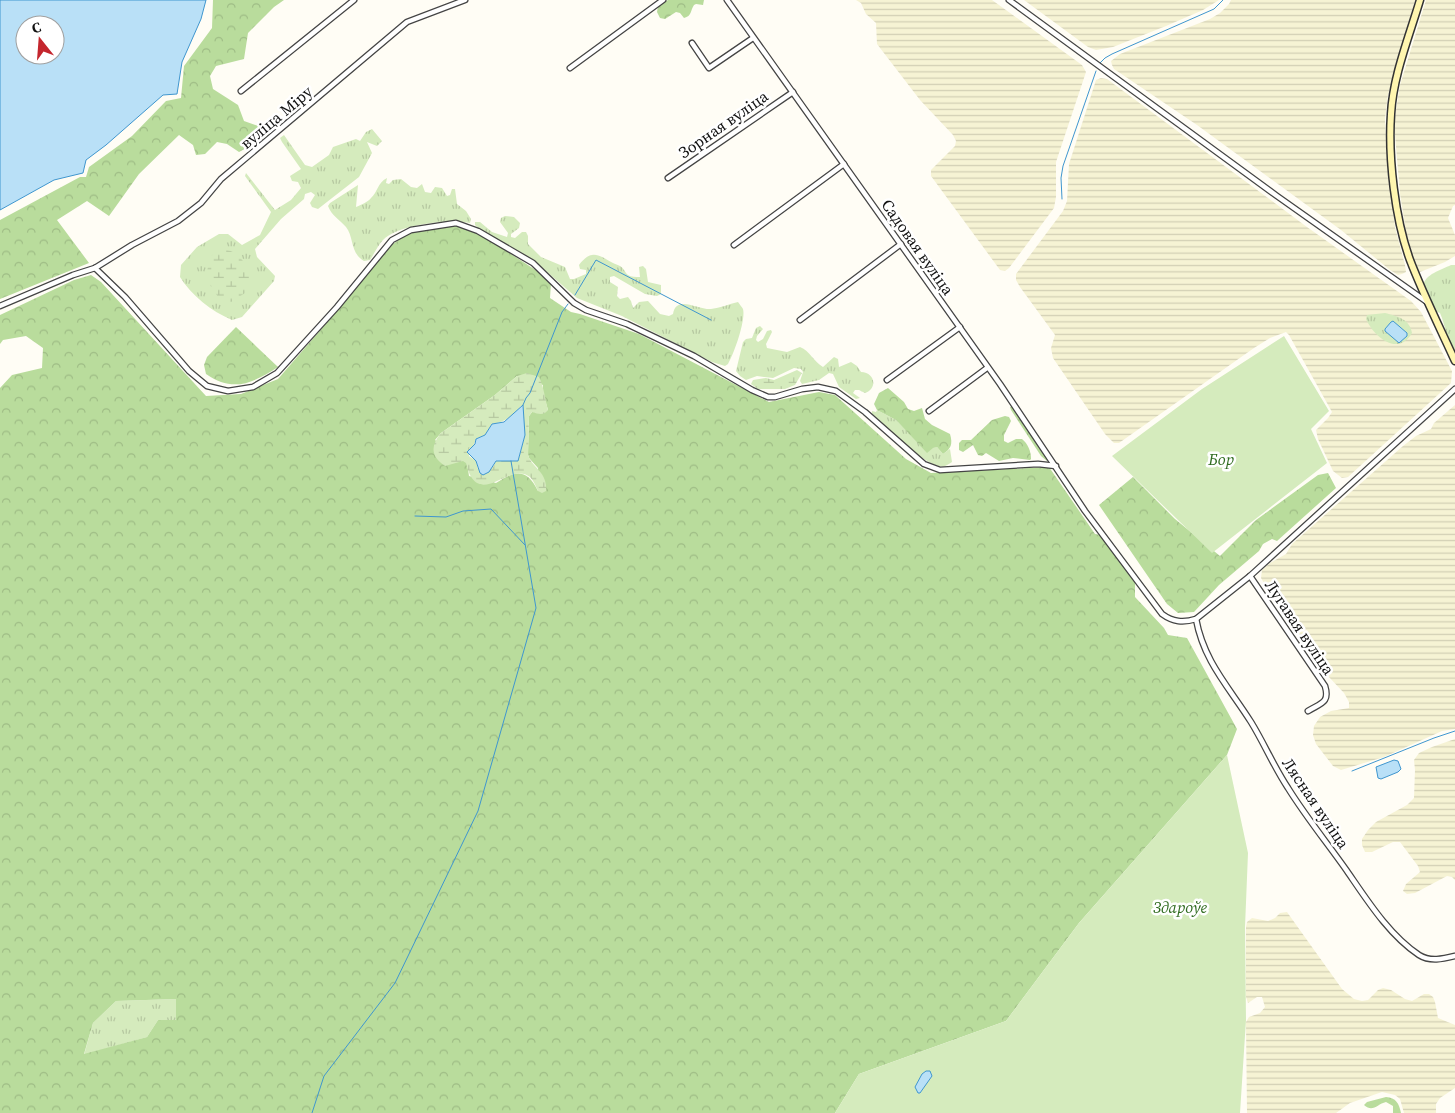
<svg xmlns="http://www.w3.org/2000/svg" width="1455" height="1113" font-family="'Source Serif 4',serif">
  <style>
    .farmland { fill: url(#farmland-rules) }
    .grass { fill: url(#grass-tufts) }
    .forest { fill: url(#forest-crowns); fill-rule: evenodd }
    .wetland { fill: url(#wetland-marsh); fill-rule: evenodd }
    .garden { fill: #d5ebbd }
    .water { fill: #b9e0f7; stroke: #3f96cf; fill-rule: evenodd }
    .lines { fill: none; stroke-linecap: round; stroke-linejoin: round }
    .stream { stroke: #3f96cf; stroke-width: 1 }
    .street-casing { stroke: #444; stroke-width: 7 }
    .secondary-casing { stroke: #333; stroke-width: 9 }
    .street { stroke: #fff; stroke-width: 4.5 }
    .secondary { stroke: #fff6b0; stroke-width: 6 }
    .labels { text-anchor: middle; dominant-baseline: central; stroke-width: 5; stroke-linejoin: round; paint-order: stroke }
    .street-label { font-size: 16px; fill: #111; stroke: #fff }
    .park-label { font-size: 16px; font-style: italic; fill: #2f6b1f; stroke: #fff }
  </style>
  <defs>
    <pattern id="farmland-rules" width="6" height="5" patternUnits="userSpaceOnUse" patternTransform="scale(1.25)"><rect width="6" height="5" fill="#f6f3d4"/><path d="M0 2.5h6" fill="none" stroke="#d2cfb5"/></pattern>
    <pattern id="grass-tufts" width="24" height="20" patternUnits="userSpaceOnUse" patternTransform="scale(1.25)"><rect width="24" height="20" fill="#d5ebbd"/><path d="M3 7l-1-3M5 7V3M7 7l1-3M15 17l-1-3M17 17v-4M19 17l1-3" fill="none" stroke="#b6c8a1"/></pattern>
    <pattern id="forest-crowns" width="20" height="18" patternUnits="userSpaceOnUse" patternTransform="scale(1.25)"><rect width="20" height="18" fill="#b9dc9c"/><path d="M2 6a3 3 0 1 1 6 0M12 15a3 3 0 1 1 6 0" fill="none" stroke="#9ebc85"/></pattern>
    <pattern id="wetland-marsh" width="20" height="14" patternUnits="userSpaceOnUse" patternTransform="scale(1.25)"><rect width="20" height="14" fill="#d5ebbd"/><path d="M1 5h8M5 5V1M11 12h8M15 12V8" fill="none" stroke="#b6c8a1"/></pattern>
  </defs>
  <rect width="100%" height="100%" fill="#fffdf5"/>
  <g class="farmland">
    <polygon points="856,0 992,0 1082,65 1086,72 1056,162 1056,197 1054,208 1009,268 1005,271 1000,270 931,176 931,170 955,146 956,141 953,135 920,100 877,44 876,23 866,14 861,3"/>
    <polygon points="1024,0 1219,0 1203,10 1166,26 1113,47 1096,50 1088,47"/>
    <polygon points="1231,0 1415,0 1388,95 1385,119 1387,154 1395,227 1405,265 1406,272 1402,274 1398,275 1390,270 1341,230 1197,125 1114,69 1112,65 1111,61 1120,54 1210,19 1220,13 1229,4"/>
    <polygon points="1426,0 1455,0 1455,205 1453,206 1448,218 1455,235 1455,256 1445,262 1420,272 1416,268 1406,232 1400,194 1394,123 1400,85"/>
    <polygon points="1101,78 1107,79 1307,227 1411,301 1421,312 1452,371 1451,383 1348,477 1342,478 1333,471 1318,439 1316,430 1328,418 1332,412 1289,335 1286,332 1270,338 1254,348 1119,443 1114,443 1105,434 1053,358 1051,348 1055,335 1020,287 1016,280 1016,274 1063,211 1067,201 1069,164 1096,80"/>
    <polygon points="1455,405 1455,729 1442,731 1384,757 1341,770 1333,766 1316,744 1313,735 1314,726 1320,717 1331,711 1349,708 1349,702 1344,693 1328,676 1264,583 1261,578 1262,570 1270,563 1286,554 1292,544 1403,446 1416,436 1431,429 1434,423"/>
    <polygon points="1455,739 1455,880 1452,877 1447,876 1415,893 1407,894 1403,891 1406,884 1420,872 1418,866 1400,842 1393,842 1372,852 1365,852 1362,845 1362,839 1368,830 1376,822 1407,805 1414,798 1415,770 1414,760 1419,753 1432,747"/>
    <polygon points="1287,912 1342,989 1354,999 1362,1001 1368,1000 1378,990 1383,988 1391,990 1405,999 1412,1001 1424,994 1429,994 1433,997 1435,1002 1438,1018 1455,1025 1455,1088 1440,1098 1436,1104 1436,1113 1404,1113 1400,1099 1395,1095 1382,1092 1350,1103 1336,1113 1247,1113 1246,1022 1249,1017 1260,1013 1265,1007 1262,997 1257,997 1248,1003 1246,997 1246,927 1247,922 1252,918 1268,921 1275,918 1280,913"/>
  </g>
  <g class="grass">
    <path d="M 372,129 L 382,141 L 377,146 L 367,142 L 372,153 L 359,177 L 318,209 L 312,207 L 310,203 L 315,195 L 311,192 L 305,194 L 304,199 L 281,219 L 255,249 L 257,257 L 275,276 L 274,281 L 242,317 L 232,320 C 211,311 192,296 180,277 L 181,265 L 197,247 L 219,234 L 228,234 L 242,245 L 260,235 L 271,212 L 245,176 L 246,173 L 275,210 L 291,200 L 301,188 L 298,182 L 292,181 L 290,176 L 301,169 L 282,142 L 280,138 L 284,135 L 305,165 L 312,167 L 329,155 L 333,147 L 356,139 L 360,141 L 366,132 Z"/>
    <path d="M 387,178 L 386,183 L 389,184 L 393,180 L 401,179 L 411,187 L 417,188 L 422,184 L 425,192 L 431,193 L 435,187 L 442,188 L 447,196 L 450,195 L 452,189 L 455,189 L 457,204 L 466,211 L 471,219 L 470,223 C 449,219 398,224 383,240 C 378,245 374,254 370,260 L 364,261 C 350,253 354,237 346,227 C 339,219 332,216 328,206 L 330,203 L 358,185 L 356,207 C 361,205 368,202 371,198 C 378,192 377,183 387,178 Z"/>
    <path d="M 505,216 L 514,217 L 520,223 L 519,228 L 511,234 L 511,237 L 515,238 L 522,232 L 526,232 L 528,236 L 528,244 L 541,257 L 565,267 L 570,279 L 574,279 L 586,274 L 586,270 L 580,269 L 579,265 C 592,248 599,256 613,263 C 615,264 618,265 620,266 C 624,268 625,273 628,275 C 631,277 636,277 640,277 L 639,267 L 643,266 L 646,269 L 648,282 L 661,285 L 661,294 L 657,296 L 645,294 L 614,276 L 610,277 L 610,282 L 618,287 L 617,296 L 620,299 L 628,297 L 631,301 L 633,308 L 639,302 L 648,301 L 660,314 L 669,316 L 673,314 C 676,294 698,310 711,309 C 720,308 729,304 738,302 C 740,305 742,307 743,309 C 746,320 734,354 728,364 L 725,366 L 712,362 L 622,316 L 577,298 L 532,259 L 482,231 L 475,225 L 475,222 L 480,222 L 492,232 L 507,237 L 508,233 L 500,222 L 501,218 Z"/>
    <path d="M 1451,265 L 1455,265 L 1455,355 L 1450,345 L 1442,318 L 1440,313 L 1435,311 L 1423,286 C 1425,274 1441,270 1451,265 Z"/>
    <path d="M 1385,313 C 1397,316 1410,319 1412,333 C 1398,357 1374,337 1366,319 L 1367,315 Z"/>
    <path d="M 760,326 L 763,329 L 757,336 L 756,340 L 758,342 L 763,339 L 767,331 L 771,330 L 772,332 L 766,344 L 767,348 L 787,352 L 800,347 C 810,351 814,362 823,367 L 834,357 L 838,359 L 839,367 L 851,362 L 857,366 L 861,372 C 875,372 878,389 865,393 L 859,390 L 855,390 L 853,393 L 860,398 L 856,399 L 839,387 L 833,374 L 829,373 L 819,380 L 802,384 L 800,381 L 803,372 L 801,369 L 794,368 L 773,378 L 757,376 L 746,380 L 740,376 L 736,371 L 743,342 L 746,339 L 752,338 L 756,328 Z"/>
    <path d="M 877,410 L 896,420 L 924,449 L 937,447 L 943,454 L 950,449 L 952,462 C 950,463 948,465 945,466 C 928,471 886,426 872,415 L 872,411 L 876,412 Z"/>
    <polygon points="176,999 176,1020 158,1020 147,1037 84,1055 93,1023 116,1001"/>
  </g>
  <g class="forest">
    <polygon points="213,0 284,0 274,7 248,33 244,59 216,66 210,76 213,89 238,105 244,121 267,129 270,135 239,152 227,144 217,142 205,154 196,155 193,145 179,135 139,174 109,216 87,201 57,220 89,263 0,299 0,220 80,177 86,177 89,167 132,136 166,101 181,98 184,66 212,28"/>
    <path d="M 668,0 L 704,0 L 703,5 L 696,4 L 694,5 C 690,11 692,16 684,18 L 680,13 L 676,12 L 665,19 L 660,18 L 657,12 L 658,6 Z"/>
    <path d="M 452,225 L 476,231 L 540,273 L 551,283 L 550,298 L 571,312 L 580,314 L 639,334 L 769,402 L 819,392 L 835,395 L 906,459 L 931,473 L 1049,467 L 1095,534 L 1101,535 L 1135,582 L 1135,597 L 1164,628 L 1168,635 L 1187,638 L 1237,729 L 1227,755 L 1079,923 L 1006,1021 L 859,1074 L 835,1113 L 0,1113 L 0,388 L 12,375 L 42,368 L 43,348 L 26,336 L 3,340 L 0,344 L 0,315 L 74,280 L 91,275 L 101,282 L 206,396 L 241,394 L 278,379 L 336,312 L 387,248 L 409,233 ZM 517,376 L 543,385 L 543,393 L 548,410 L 532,412 L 529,416 L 528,454 L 529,458 L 538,468 L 538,491 C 527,468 515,470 496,483 L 469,476 L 467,463 L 435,440 L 441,433 L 495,395 ZM 176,999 L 176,1020 L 158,1020 L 147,1037 L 84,1054 L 93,1023 L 116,1001 Z"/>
    <path d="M 236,327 L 278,367 C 253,383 233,393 206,374 L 204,365 L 207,357 Z"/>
    <path d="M 888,388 L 904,402 L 908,409 L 914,411 L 922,408 L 925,419 L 932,425 L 950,434 C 953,444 951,449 943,454 L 937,447 L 933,448 L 927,453 L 896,420 L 877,410 L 874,404 L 879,393 Z"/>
    <polygon points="1013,406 1047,457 1047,461 1041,456 1011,410 1010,407"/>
    <path d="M 1005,416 L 1009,417 L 1011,421 L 1004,435 L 1004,441 L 1008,443 L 1016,439 L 1022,439 C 1028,444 1031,451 1031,459 L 1030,460 L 1013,458 L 999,461 L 986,453 L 982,456 L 978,455 L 973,445 L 963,452 L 959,450 L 959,443 L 962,440 L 971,440 L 992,420 Z"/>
    <polygon points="1328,473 1336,488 1277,541 1272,539 1263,544 1259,551 1219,585 1194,612 1178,613 1167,604 1099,505 1133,477 1175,519 1220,556 1256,520 1318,475"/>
    <path d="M 1386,1097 C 1396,1098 1399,1103 1401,1113 L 1393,1113 L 1393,1106 L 1386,1102 C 1377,1104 1373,1113 1364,1105 L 1367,1102 Z"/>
  </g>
  <g class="wetland">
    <path d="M 216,249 C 239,248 246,263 253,282 L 245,293 L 231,302 L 218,297 L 206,279 L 209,260 Z"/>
    <polygon points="797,370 802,373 795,385 785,389 758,389 751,384 753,380 766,378 774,380"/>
    <path d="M 527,373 L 539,377 C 544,387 545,399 548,410 C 543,416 539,414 532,412 L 529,416 L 528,454 C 530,467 548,471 546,491 L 542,493 L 538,491 C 536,487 534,481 530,477 C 509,460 478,512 466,463 L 463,461 L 445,466 C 431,457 430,446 441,433 L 495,395 L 517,376 ZM 521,406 L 525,435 L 518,461 L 496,461 L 493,467 L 478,469 L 476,461 L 469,456 L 469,449 L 473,447 L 476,439 L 485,435 L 492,424 C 505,422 513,416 521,406 Z"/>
  </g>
  <g class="garden">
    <polygon points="1284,336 1329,411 1311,429 1327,463 1212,553 1112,456 1202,389"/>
    <polygon points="1227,755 1248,853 1245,927 1246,1020 1240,1113 835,1113 859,1074 1006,1021 1079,923"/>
  </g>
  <g class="water">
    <path d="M 0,0 L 206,0 L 201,19 L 182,62 L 177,94 L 163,95 L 106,145 L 86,160 L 83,173 L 54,180 L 0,210 ZM 25,25 L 55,25 L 55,55 L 25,55 Z"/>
    <polygon points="1393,321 1407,333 1407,336 1399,343 1385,331 1385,329 1391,322"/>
    <polygon points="523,405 525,435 518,461 496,461 489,472 483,475 480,473 476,461 467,452 475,444 476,439 485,435 492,424 504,422"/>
    <polygon points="1394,760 1398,761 1401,769 1398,772 1381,779 1378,778 1376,767"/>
    <polygon points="926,1071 930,1071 932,1076 920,1093 918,1093 915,1087 922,1074"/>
  </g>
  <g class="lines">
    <g class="stream">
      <polyline points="1100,63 1105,58 1112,54 1214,9 1223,0"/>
      <polyline points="1062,199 1061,178 1063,166 1096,71"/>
      <polyline points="575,295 596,260 711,320"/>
      <polyline points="523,405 526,398 530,393 562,312 568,304"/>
      <polyline points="415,516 446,517 463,511 491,509 525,545"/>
      <polyline points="1352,771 1434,738 1455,731"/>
      <polyline points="312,1113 324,1076 395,983 478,811 536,608 511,461"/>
    </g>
    <defs>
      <g id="street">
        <path d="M 727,0 L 1000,384 L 1085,511 L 1162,614 C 1173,622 1183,623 1196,619 L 1250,576 L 1455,389"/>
        <polyline points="1009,0 1277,196 1427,302"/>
        <polyline points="692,43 709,68 753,38"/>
        <polyline points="570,68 663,0"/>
        <polyline points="241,91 354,0"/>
        <polyline points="668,178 793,92"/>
        <polyline points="734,245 844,164"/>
        <polyline points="95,268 125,297 189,371 207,386 228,391 253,387 277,373 337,307 392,240 411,230 456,223 478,231 533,263 574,303 586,310 627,324 694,356 752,390 768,397 775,397 802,389 818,387 836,391 865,412 924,464 940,470 1038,464 1056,466"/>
        <polyline points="0,306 73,275 95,268 132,245 178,221 201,203 221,179 407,22 465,0"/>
        <polyline points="800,320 901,244"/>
        <polyline points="887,380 960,327"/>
        <polyline points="929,411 987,368"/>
        <path d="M 1250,576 L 1325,686 C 1330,703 1321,703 1308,711"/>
        <path d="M 1196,619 C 1204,662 1229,687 1251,722 C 1264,743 1274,767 1288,788 C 1306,817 1328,844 1347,871 C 1367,900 1389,935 1419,955 C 1430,962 1443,959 1455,956"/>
      </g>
      <path id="secondary" d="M 1420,0 C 1409,37 1393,76 1391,114 C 1388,158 1395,219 1410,260 C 1423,294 1440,328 1455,361"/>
    </defs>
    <use href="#street" class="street-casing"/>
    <use href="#secondary" class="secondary-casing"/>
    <use href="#street" class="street"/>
    <use href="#secondary" class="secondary"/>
  </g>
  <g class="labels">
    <g class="street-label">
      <text transform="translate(276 117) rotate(-40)">вуліца Міру</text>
      <text transform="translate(723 124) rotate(-35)">Зорная вуліца</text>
      <text transform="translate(918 247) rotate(55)">Садовая вуліца</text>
      <text transform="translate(1300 627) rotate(56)">Лугавая вуліца</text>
      <text transform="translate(1316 803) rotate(56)">Лясная вуліца</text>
    </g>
    <g class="park-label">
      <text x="1221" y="459">Бор</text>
      <text x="1180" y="907">Здароўе</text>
    </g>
  </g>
  <g transform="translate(40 40) rotate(343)"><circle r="24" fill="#ffffff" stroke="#a0a0a0"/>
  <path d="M0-4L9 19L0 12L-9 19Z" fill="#c4262e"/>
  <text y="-8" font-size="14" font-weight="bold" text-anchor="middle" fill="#111111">С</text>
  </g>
</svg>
